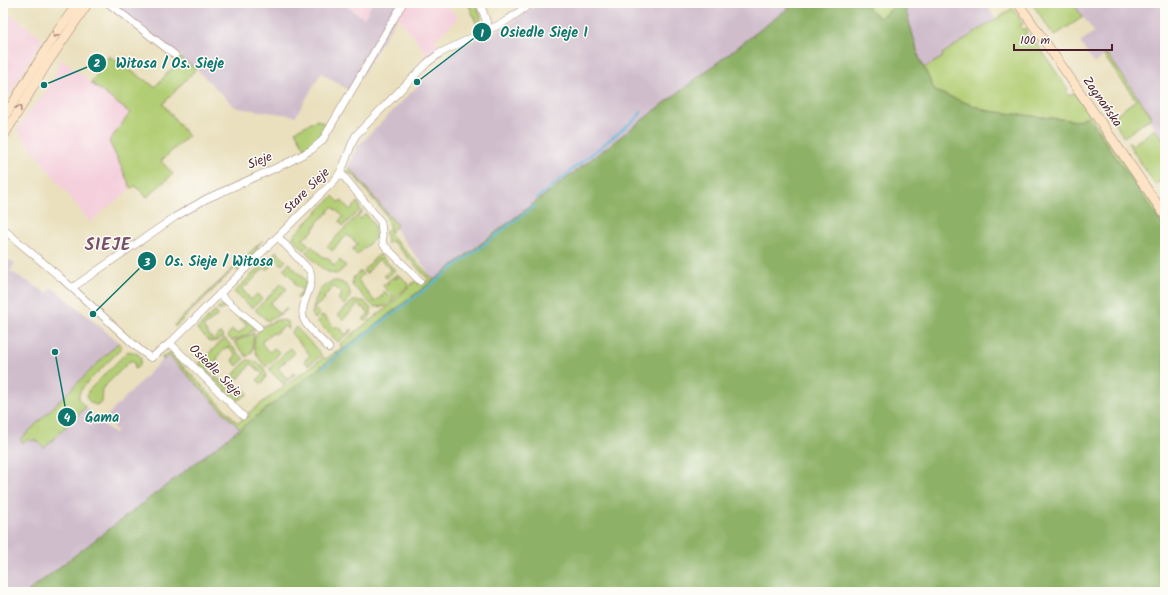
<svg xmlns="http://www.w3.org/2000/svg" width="1168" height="595" font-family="Kalam,sans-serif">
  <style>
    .built { fill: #f4cfdc }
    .industrial { fill: #d0bdcc }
    .green { fill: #b2ce75; stroke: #7e7650 }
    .forest { fill: #8db166; stroke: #6c6848 }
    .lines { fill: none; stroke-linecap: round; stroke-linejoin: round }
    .stream { stroke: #5cb9da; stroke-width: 2 }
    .street-casing { stroke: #9a8074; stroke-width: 8 }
    .secondary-casing { stroke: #9a8074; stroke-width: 10 }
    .street { stroke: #fff; stroke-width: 7 }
    .secondary { stroke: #fee4c6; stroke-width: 9 }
    .oneway { stroke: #a48278 }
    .labels { text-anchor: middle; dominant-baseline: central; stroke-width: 3; stroke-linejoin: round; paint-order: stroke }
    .street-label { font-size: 13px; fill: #4a1f2b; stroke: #fdfcf7 }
    .district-label { font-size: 17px; font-weight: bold; letter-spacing: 1px; fill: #795068; stroke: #fdfcf7 }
    .leader { fill: none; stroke: #0f766e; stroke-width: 1.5 }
    .callout-dot { fill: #0f766e; stroke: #fdfcf7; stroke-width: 1.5 }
    .mark-label { font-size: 12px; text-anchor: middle; font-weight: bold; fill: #fff }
    .callout-label { font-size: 14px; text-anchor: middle; font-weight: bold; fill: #0f766e; stroke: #fdfcf7; stroke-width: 3; stroke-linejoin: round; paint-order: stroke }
  </style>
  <rect width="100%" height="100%" fill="#fdfcf7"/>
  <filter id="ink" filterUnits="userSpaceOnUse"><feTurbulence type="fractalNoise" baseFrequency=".025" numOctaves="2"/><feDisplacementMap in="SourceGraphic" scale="8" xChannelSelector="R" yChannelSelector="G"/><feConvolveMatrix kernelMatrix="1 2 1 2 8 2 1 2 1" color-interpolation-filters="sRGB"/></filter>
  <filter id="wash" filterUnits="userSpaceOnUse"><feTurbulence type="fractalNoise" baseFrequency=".012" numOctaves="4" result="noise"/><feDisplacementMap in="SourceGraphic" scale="16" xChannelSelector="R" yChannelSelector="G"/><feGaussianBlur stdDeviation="0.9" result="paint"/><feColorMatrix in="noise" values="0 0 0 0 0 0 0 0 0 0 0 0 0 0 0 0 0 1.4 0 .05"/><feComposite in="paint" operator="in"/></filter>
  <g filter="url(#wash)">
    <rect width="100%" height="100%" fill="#eae0be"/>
    <g class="built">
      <polygon points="341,3 373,3 364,18"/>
      <polygon points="405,3 445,3 458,18 435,40 441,48 430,57 397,16"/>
      <polygon points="3,8 43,39 3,105"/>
      <polygon points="61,59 130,113 109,141 131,188 90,222 17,130 26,115 43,96 54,79"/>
    </g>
    <g class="industrial">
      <polygon points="112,3 170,3 175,6 177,3 341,3 364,18 373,3 405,3 352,92 321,73 296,116 238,108 234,106 196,69"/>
      <polygon points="539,3 795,3 434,280 349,167 357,147 451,52 506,26"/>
      <polygon points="904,3 986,3 995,19 942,54 943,57 924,68 919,57"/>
      <polygon points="1073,3 1165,3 1165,142 1149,119 1152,117 1107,54 1094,63 1080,42 1094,32"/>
      <polygon points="3,257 15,263 10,271 47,293 52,287 119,342 21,440 23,443 27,439 29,441 36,440 44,448 86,407 114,434 117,431 105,418 167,355 240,429 26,592 4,592 3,590"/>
    </g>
    <g class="green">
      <polygon points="468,3 476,3 481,17 479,30"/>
      <polygon points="863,3 899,3 880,18"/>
      <polygon points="1032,3 1073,3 1083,17 1054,36"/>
      <polygon points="1013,8 1023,24 1020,26 1023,30 1026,28 1028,31 1025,33 1027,36 1031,35 1068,89 1066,91 1068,95 1074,93 1165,221 1165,228 1087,116 1078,121 988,111 935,91 924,68 943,57 942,54"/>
      <polygon points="1107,54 1152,117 1124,137 1108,114 1111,112 1114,116 1136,100 1104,56"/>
      <polygon points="109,56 155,87 181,58 196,69 163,104 188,136 161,161 173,174 147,197 135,186 131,188 109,141 130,113 91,83"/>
      <polygon points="317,120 329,125 321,139 306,150 295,131"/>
      <polygon points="1155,129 1165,142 1165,177 1155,185 1128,143 1129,142 1132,145"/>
      <polygon points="349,167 397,225 389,234 434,280 240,429 168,355 163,360 162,356 174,351 173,356 238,423 247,416 249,418 250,416 248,413 324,357 326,359 342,347 340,344 391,304 415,281 419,284 423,280 425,282 429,280 392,241 387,244 385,231 390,229 386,215 352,173 350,175 348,172"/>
      <polygon points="333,196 339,202 341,200 350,210 358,202 360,210 343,226 339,221 343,216 332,207 328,211 329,212 317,222 318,223 313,229 314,230 303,239 309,245 304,250 293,238 293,236"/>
      <polygon points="363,210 358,217 360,219 366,214 374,225 376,237 357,255 352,250 358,244 347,235 332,251 327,246"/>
      <polygon points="263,240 256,248 259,252 238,271 235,268 175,327 174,325"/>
      <path d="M 312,246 L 323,257 L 328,258 L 334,266 L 340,260 L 346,266 L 337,274 C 324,274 315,261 306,252 Z"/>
      <polygon points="276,251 286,261 282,265 276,259 267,270 265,268 259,273 247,286 246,285 242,289 251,300 257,294 262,299 252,308 234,292 271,256 273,257"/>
      <polygon points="379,254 395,270 387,278 384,276 391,269 379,259 366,274 363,271"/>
      <polygon points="289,263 306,281 302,295 298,299 297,297 303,291 295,285 294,280 283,269"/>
      <polygon points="360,271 363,275 358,280 375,302 385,293 384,291 391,297 393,296 383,286 385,283 388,285 387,282 397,273 399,275 394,279 401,276 409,285 386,306 374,307 352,285 353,278"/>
      <path d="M 336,281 C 349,282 356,296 344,305 L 338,299 L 342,294 L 335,287 L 332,288 L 324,297 L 325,299 L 314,308 L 320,314 L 315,319 L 312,314 C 315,299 319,283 336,281 Z"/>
      <polygon points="281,284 287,289 270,303 279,314 286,308 287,310 268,321 255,310"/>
      <polygon points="353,301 364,301 371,309 371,315 366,321 363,319 369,313 358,304 343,320 338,315"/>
      <polygon points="224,302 256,328 247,335 232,341 227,336 232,330 238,334 247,325 226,306 220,311 217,309"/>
      <polygon points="215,311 218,315 203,327 213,340 220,333 223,336 217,341 210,342 197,329"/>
      <polygon points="323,315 334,327 340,327 345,335 352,329 352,331 338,342 317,321"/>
      <path d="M 277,320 L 288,321 L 289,330 L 284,326 L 275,334 L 273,333 L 263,340 L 262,344 L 270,352 L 274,348 L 280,353 L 266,367 C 254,354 249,343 261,327 Z"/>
      <polygon points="296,327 322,355 308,365 304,361 310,355 291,333"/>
      <polygon points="254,333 252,352 247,357 234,342"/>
      <polygon points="224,338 244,359 237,366 232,360 236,355 228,347 225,348 217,358 218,360 207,369 213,375 211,377 199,364"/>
      <polygon points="119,342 121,349 83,387 79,394 79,400 86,407 44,448 36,440 29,441 27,439 23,443 20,440"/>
      <polygon points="290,348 295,353 278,368 287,379 293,373 295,375 283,384 269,369"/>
      <polygon points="128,351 138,354 141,358 140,365 135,369 134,361 130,361 102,389 101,403 96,405 91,403 87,399 88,391"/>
      <path d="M 247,360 C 257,361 266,366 266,376 L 262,384 L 257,380 L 263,374 L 251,364 L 237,380 L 232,376 Z"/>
      <polygon points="215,376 238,396 245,390 248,394 236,401 213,379"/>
    </g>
    <polygon class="forest" points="795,3 863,3 880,18 899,3 904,3 919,57 935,91 988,111 1078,121 1087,116 1165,228 1165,592 27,592"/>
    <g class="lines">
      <g class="stream">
        <polyline points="537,198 638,117 641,112"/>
        <polyline points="323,367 536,205"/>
      </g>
    </g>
  </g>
  <g filter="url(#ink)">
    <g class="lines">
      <defs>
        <g id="street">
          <polyline points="108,3 175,55"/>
          <polyline points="480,3 489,29"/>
          <polyline points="341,173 381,222 383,244 420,281"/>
          <path d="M 3,229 L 60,277 L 140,350 L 151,358 L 170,343 L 335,180 C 346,167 348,149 356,135 L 427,63 L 440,53 L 503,23 L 532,3"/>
          <path d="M 278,237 L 310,271 C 316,288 296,306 305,322 C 311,332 322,340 329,348"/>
          <polyline points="72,288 175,217 206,199 289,162 311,150 322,141 403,3"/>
          <polyline points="219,294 259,328"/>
          <polyline points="170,343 243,416"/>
        </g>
        <g id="secondary">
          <polyline points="1018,3 1165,215"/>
          <polyline points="3,119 55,35 78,3"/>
          <polyline points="3,137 48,62 88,3"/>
        </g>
      </defs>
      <use href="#street" class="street-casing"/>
      <use href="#secondary" class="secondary-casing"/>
      <use href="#street" class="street"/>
      <use href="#secondary" class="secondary"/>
    </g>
    <defs><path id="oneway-chevron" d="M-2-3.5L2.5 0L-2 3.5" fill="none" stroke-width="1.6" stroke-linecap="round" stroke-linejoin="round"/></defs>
    <g class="oneway">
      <use href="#oneway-chevron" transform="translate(55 35) rotate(124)"/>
      <use href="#oneway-chevron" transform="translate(19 108) rotate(-59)"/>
    </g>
  </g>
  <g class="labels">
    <g class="street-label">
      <text transform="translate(1102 102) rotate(55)">Zagnańska</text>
      <text transform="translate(260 161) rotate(-22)">Sieje</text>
      <text transform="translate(307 191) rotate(-45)">Stare Sieje</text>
      <text transform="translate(215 371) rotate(45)">Osiedle Sieje</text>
    </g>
    <g class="district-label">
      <text x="108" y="245">SIEJE</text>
    </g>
  </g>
  <path class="leader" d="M417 82L482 32M44 85L97 63M93 314L147 261M55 352L67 417"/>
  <g class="callout-dot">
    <circle cx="417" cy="82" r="4"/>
    <circle cx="44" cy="85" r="4"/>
    <circle cx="93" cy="314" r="4"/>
    <circle cx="55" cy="352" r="4"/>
    <circle cx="482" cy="32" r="10"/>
    <circle cx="97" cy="63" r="10"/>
    <circle cx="147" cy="261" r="10"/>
    <circle cx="67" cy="417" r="10"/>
  </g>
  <g class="mark-label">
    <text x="482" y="37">1</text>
    <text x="97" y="67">2</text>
    <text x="147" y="266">3</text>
    <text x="67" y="421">4</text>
  </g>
  <g class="callout-label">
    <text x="544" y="37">Osiedle Sieje I</text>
    <text x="170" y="68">Witosa / Os. Sieje</text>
    <text x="219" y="266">Os. Sieje / Witosa</text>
    <text x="102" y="422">Gama</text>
  </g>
  <rect width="1168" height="595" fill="none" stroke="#fdfcf7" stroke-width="16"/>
  <path d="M1014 44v6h98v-6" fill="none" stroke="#4a1f2b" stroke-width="2"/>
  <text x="1020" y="44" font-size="12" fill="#4a1f2b" stroke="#fdfcf7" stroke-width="3" paint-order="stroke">100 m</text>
</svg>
